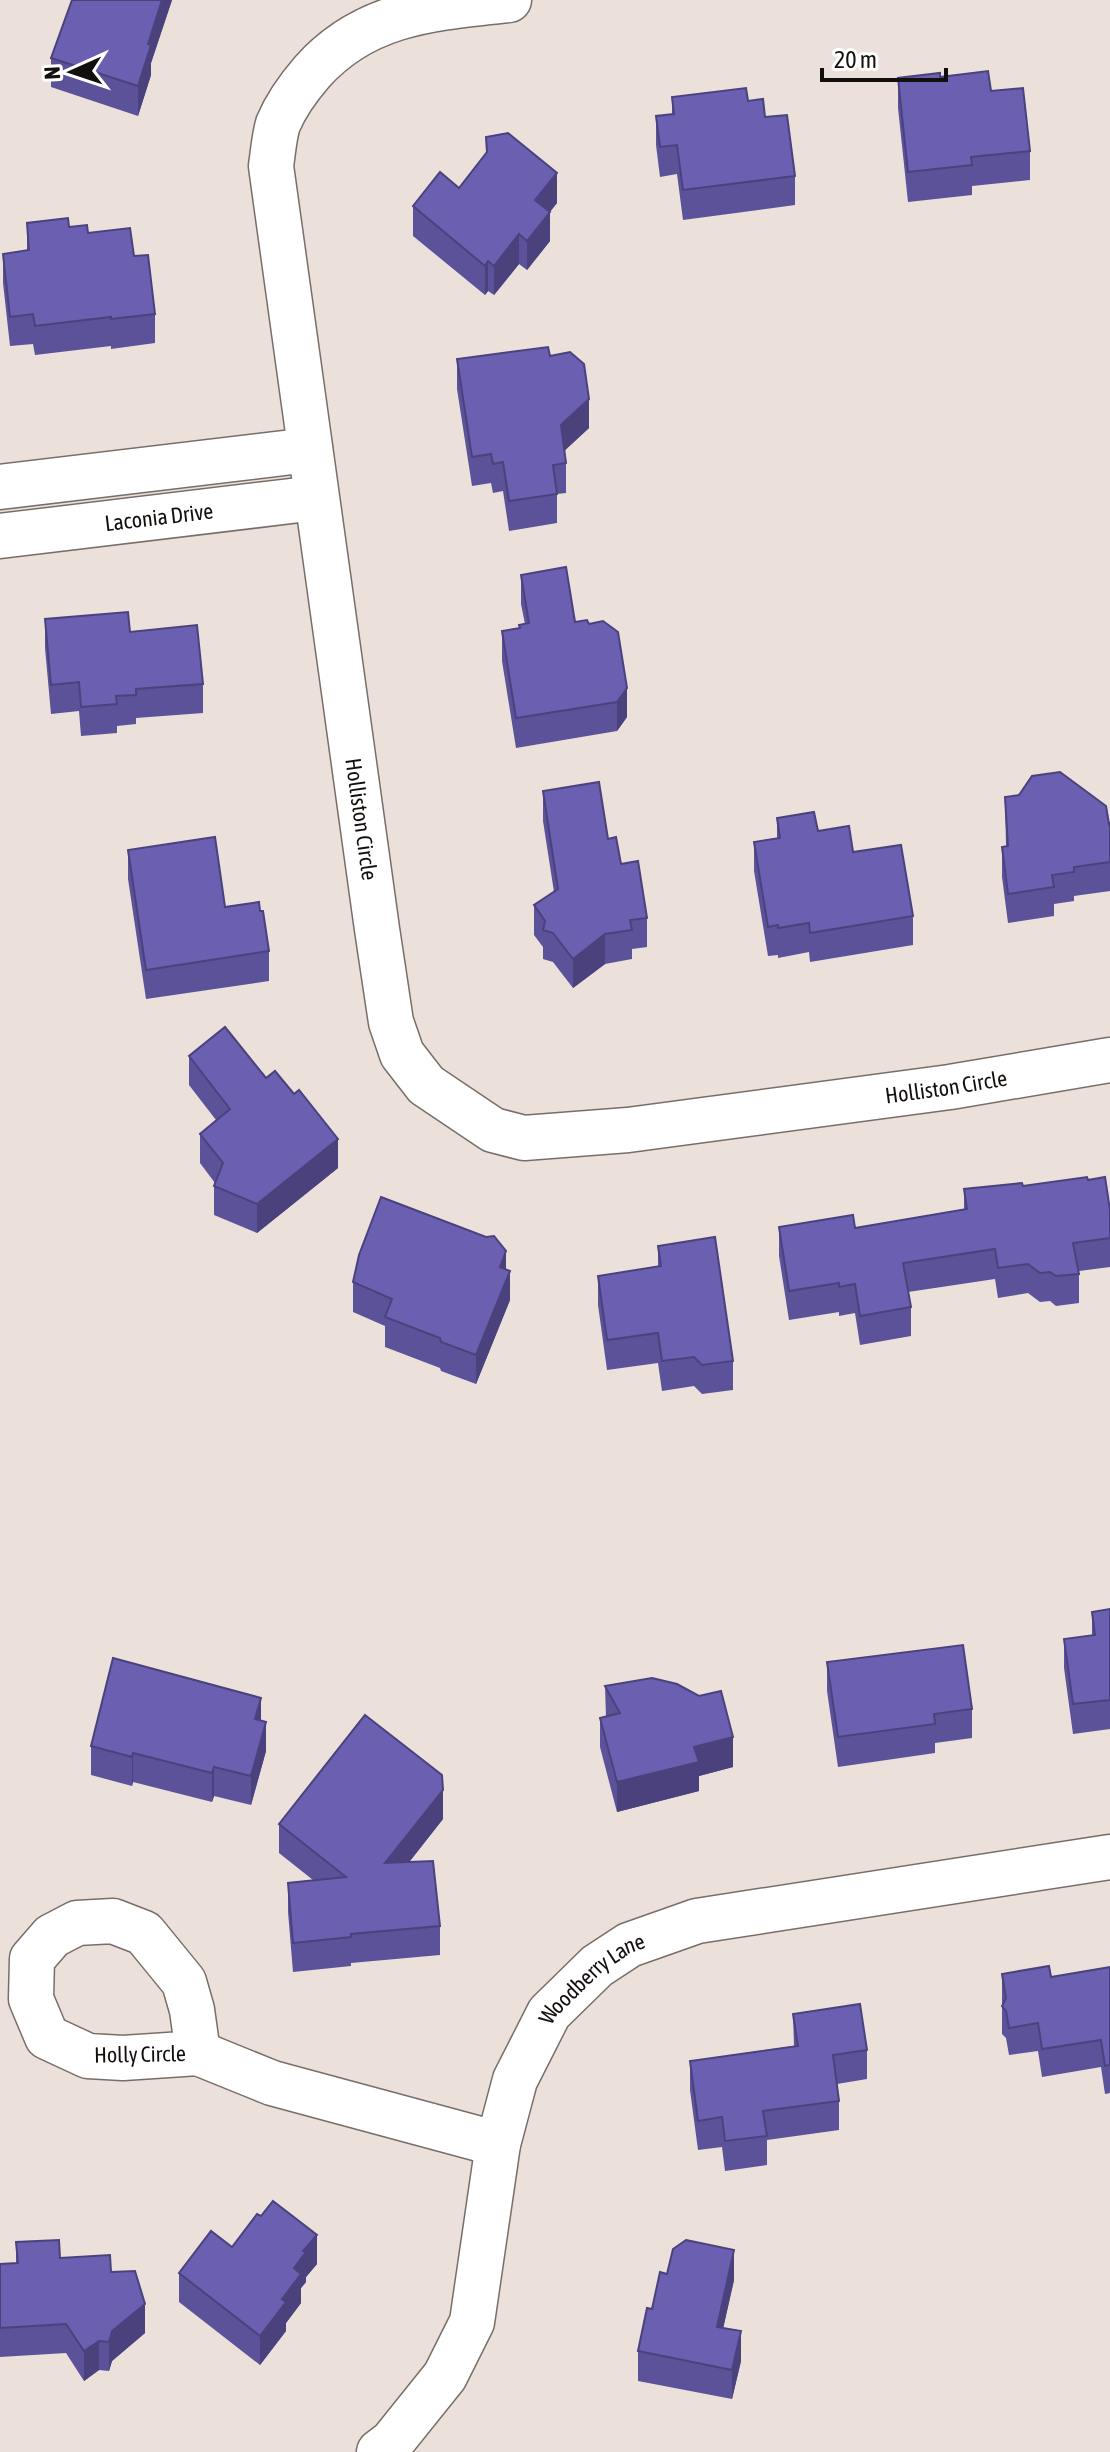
<svg xmlns="http://www.w3.org/2000/svg" width="1110" height="2452" font-family="'Asap Condensed',sans-serif">
  <style>
    .lines { fill: none; stroke-linecap: round; stroke-linejoin: round }
    .minor-casing { stroke: #786e69; stroke-width: 47 }
    .minor { stroke: #fff; stroke-width: 44 }
    .wall { fill: #5c5299 }
    .shaded-wall { fill: #4b427d }
    .building { fill: #6b5fb2; stroke: #4b427d; stroke-width: 2 }
    .labels { text-anchor: middle; dominant-baseline: central; stroke-width: 7; stroke-linejoin: round; paint-order: stroke }
    .street-label { font-size: 22px; fill: #130f0d; stroke: #fff }
  </style>
  <rect width="100%" height="100%" fill="#ebe0da"/>
  <g class="lines">
    <defs>
      <g id="minor">
        <path id="s1" d="M 509,0 C 434,8 365,12 312,72 C 299,87 286,105 278,124 C 274,137 273,153 271,166 L 377,929 L 391,1022 L 402,1054 L 426,1085 L 493,1130 L 524,1138 L 628,1130 L 950,1087 L 1110,1060"/>
        <polyline points="0,487 309,450"/>
        <path id="s2" d="M 0,536 L 316,498"/>
        <polygon points="113,1921 144,1933 184,1982 192,2010 198,2053 123,2058 88,2056 47,2037 31,1999 32,1959 52,1936 77,1923"/>
        <polyline points="198,2053 272,2083 498,2144"/>
        <path id="s3" d="M 379,2452 L 392,2442 L 445,2376 L 472,2322 L 498,2144 L 515,2080 L 549,2013 L 597,1966 L 629,1945 L 697,1921 L 1110,1857"/>
      </g>
    </defs>
    <use href="#minor" class="minor-casing"/>
    <use href="#minor" class="minor"/>
  </g>
  <g class="wall">
    <polygon points="72,0 172,0 151,63 151,75 138,116 51,87 51,58"/>
    <polygon points="940,77 991,91 1030,151 1030,180 972,186 972,195 908,202 898,108 898,78"/>
    <polygon points="672,97 748,101 765,117 795,176 795,205 683,220 677,174 660,177 656,145 656,116 672,114"/>
    <polygon points="486,137 557,203 550,212 550,241 527,270 519,264 494,295 488,291 485,295 413,236 413,206 459,188 486,155"/>
    <polygon points="27,223 69,227 88,233 134,256 155,314 155,343 111,349 111,346 35,355 33,344 10,346 3,283 3,254 27,251"/>
    <polygon points="550,356 589,428 564,451 566,463 566,493 557,494 557,523 509,531 503,491 493,493 491,483 472,486 457,389 457,359"/>
    <polygon points="521,575 575,622 627,717 617,731 516,748 502,661 502,631 519,628 519,625 525,624 521,604"/>
    <polygon points="45,619 130,632 203,684 203,713 136,718 136,724 117,726 117,733 81,736 79,711 51,714 45,648"/>
    <polygon points="543,791 608,839 647,918 647,947 632,949 632,959 605,964 573,988 553,962 543,959 543,947 534,935 534,905 554,892 543,821"/>
    <polygon points="1005,797 1110,823 1110,891 1074,896 1074,901 1054,904 1054,916 1008,923 1002,877 1002,847 1006,846"/>
    <polygon points="777,818 818,831 853,852 913,916 913,945 810,962 809,952 778,958 778,955 768,956 754,871 754,842 777,838"/>
    <polygon points="128,850 225,907 269,951 269,981 146,999 128,879"/>
    <polygon points="189,1056 338,1168 257,1233 214,1215 214,1186 215,1183 200,1163 200,1134 216,1120 189,1085"/>
    <polygon points="1088,1180 1110,1210 1110,1267 1079,1271 1079,1303 1056,1306 1050,1301 1040,1302 1028,1293 998,1298 995,1279 908,1292 911,1307 911,1336 860,1345 855,1313 839,1316 839,1312 789,1320 779,1256 779,1227 855,1228 964,1209 964,1189 1023,1186"/>
    <polygon points="658,1246 733,1361 733,1390 702,1394 694,1386 662,1391 658,1363 607,1370 598,1305 598,1276 658,1267"/>
    <polygon points="506,1269 510,1300 476,1384 441,1371 440,1368 385,1347 385,1326 353,1312 353,1282"/>
    <polygon points="1110,1609 1110,1729 1073,1734 1064,1668 1064,1639 1092,1635 1092,1612"/>
    <polygon points="827,1662 972,1709 972,1738 935,1743 935,1753 838,1767 827,1691"/>
    <polygon points="605,1686 733,1767 699,1776 699,1791 617,1812 600,1747 600,1718 606,1717"/>
    <polygon points="261,1720 266,1751 251,1805 214,1796 212,1802 133,1782 132,1786 91,1775 91,1746"/>
    <polygon points="443,1819 409,1862 440,1926 440,1955 351,1963 351,1966 293,1972 288,1912 288,1883 313,1880 279,1853 279,1824"/>
    <polygon points="1110,1967 1110,2093 1105,2094 1101,2067 1042,2077 1038,2051 1009,2055 1006,2038 1002,2034 1002,1974 1051,1977"/>
    <polygon points="793,2014 867,2050 867,2079 837,2084 839,2101 839,2130 767,2140 767,2165 725,2171 722,2147 698,2150 690,2090 690,2061 794,2046"/>
    <polygon points="16,2242 60,2258 111,2272 145,2333 112,2361 109,2371 99,2370 84,2381 66,2353 0,2357 0,2264 16,2263"/>
    <polygon points="232,2247 317,2264 306,2277 306,2282 301,2288 301,2303 286,2323 286,2331 260,2365 179,2302 179,2273"/>
    <polygon points="667,2274 734,2280 723,2328 741,2361 732,2399 638,2381 638,2351 652,2309"/>
  </g>
  <g class="shaded-wall">
    <polygon points="162,0 172,0 151,63 151,75 138,116 138,86 148,44"/>
    <polygon points="557,173 557,203 535,229 535,200"/>
    <polygon points="550,212 550,241 527,270 527,241"/>
    <polygon points="519,234 519,264 494,295 494,266"/>
    <polygon points="488,261 488,291 485,295 485,266"/>
    <polygon points="589,399 589,428 561,454 561,425"/>
    <polygon points="627,688 627,717 617,731 617,702"/>
    <polygon points="605,934 605,964 573,988 573,959"/>
    <polygon points="338,1139 338,1168 257,1233 257,1204"/>
    <polygon points="506,1251 506,1279 510,1271 510,1300 476,1384 476,1355 500,1267"/>
    <polygon points="261,1698 261,1727 255,1719"/>
    <polygon points="266,1722 266,1751 251,1805 251,1776"/>
    <polygon points="733,1737 733,1767 699,1776 699,1791 617,1812 617,1782 694,1747"/>
    <polygon points="133,1753 133,1782 132,1786 132,1757"/>
    <polygon points="214,1767 214,1796 212,1802 212,1773"/>
    <polygon points="443,1790 443,1819 385,1893 385,1863"/>
    <polygon points="317,2235 317,2264 306,2277 306,2282 301,2288 301,2303 286,2323 286,2331 260,2365 260,2336 282,2299 294,2268 303,2251"/>
    <polygon points="734,2250 734,2280 717,2356 717,2327"/>
    <polygon points="145,2304 145,2333 112,2361 109,2371 109,2342 112,2331"/>
    <polygon points="741,2331 741,2361 732,2399 732,2370"/>
    <polygon points="99,2341 99,2370 84,2381 84,2351"/>
  </g>
  <g class="building">
    <polygon points="72,0 162,0 148,44 151,45 138,86 51,58"/>
    <polygon points="988,71 991,91 1023,88 1030,151 971,157 972,165 908,172 898,78 940,73 940,77"/>
    <polygon points="746,88 748,101 763,99 765,117 787,115 795,176 683,190 677,145 660,147 656,116 674,114 672,97"/>
    <polygon points="508,133 557,173 535,200 550,212 527,241 519,234 494,266 488,261 485,266 413,206 440,172 459,188 487,152 486,137"/>
    <polygon points="68,218 69,227 87,225 88,233 130,228 134,256 148,255 155,314 111,319 111,317 35,326 33,314 10,317 3,254 29,250 27,223"/>
    <polygon points="548,347 550,356 570,352 584,364 589,399 561,425 566,463 553,465 557,494 509,501 503,462 493,464 491,454 472,457 457,359"/>
    <polygon points="566,567 575,622 587,620 589,624 603,621 618,632 627,688 617,702 516,718 502,631 520,628 519,625 529,623 521,575"/>
    <polygon points="128,612 130,632 197,625 203,684 136,689 136,695 116,696 117,704 81,707 79,682 51,685 45,619"/>
    <polygon points="1060,772 1106,806 1109,824 1110,823 1110,862 1074,867 1074,872 1052,875 1054,887 1008,894 1002,847 1008,846 1005,797 1019,795 1032,776"/>
    <polygon points="599,782 608,839 616,837 621,864 638,861 647,918 630,920 632,930 605,934 573,959 553,933 543,930 545,921 534,905 558,889 543,791"/>
    <polygon points="814,812 818,831 849,826 853,852 901,845 913,916 810,933 809,923 778,928 778,925 768,927 754,842 780,838 777,818"/>
    <polygon points="215,837 225,907 259,902 260,911 263,911 269,951 146,970 128,850"/>
    <polygon points="225,1027 266,1078 275,1071 294,1094 299,1090 338,1139 257,1204 214,1186 223,1163 200,1134 230,1109 189,1056"/>
    <polygon points="1087,1177 1088,1180 1105,1177 1110,1210 1110,1238 1073,1243 1079,1274 1056,1276 1050,1272 1040,1273 1028,1264 998,1268 995,1249 903,1263 911,1307 860,1316 855,1284 839,1287 839,1283 789,1291 779,1227 853,1215 855,1228 967,1209 964,1189 1022,1183 1023,1186"/>
    <polygon points="381,1197 486,1237 494,1236 506,1251 500,1267 510,1271 476,1355 441,1342 440,1338 385,1317 392,1299 353,1282 359,1255"/>
    <polygon points="715,1237 733,1361 702,1365 694,1357 662,1361 658,1333 607,1340 598,1276 661,1266 658,1246"/>
    <polygon points="1110,1609 1110,1700 1073,1704 1064,1639 1095,1635 1092,1612"/>
    <polygon points="963,1645 972,1709 934,1714 935,1724 838,1737 827,1662"/>
    <polygon points="113,1658 261,1698 255,1719 266,1722 251,1776 214,1767 212,1773 133,1753 132,1757 91,1746"/>
    <polygon points="652,1678 677,1684 699,1696 721,1691 733,1737 694,1747 699,1762 617,1782 600,1718 620,1713 605,1686"/>
    <polygon points="365,1715 442,1775 443,1790 385,1863 433,1861 440,1926 351,1934 351,1937 293,1943 288,1883 346,1877 279,1824"/>
    <polygon points="1049,1966 1051,1977 1110,1967 1110,2065 1105,2066 1101,2040 1042,2049 1038,2023 1009,2028 1006,2011 1002,2006 1006,1998 1002,1974"/>
    <polygon points="860,2004 867,2050 833,2055 839,2101 763,2111 767,2136 725,2141 722,2117 698,2121 690,2061 798,2046 793,2014"/>
    <polygon points="273,2201 317,2235 303,2251 306,2252 294,2268 301,2274 282,2299 286,2302 260,2336 179,2273 211,2231 232,2247 257,2214 261,2216"/>
    <polygon points="59,2240 60,2258 110,2255 111,2272 135,2271 145,2304 112,2331 109,2342 99,2341 84,2351 66,2324 0,2328 0,2264 18,2263 16,2242"/>
    <polygon points="686,2240 734,2250 717,2327 741,2331 732,2370 638,2351 647,2308 652,2309 660,2272 667,2274 673,2249"/>
  </g>
  <g class="labels">
    <g class="street-label">
      <text stroke="none"><textPath href="#s2" startOffset="160">Laconia Drive</textPath></text>
      <text stroke="none"><textPath href="#s1" startOffset="980">Holliston Circle</textPath></text>
      <text stroke="none"><textPath href="#s1" startOffset="1796">Holliston Circle</textPath></text>
      <text stroke="none"><textPath href="#s3" startOffset="538">Woodberry Lane</textPath></text>
      <text transform="translate(140 2054) rotate(-1)">Holly Circle</text>
    </g>
  </g>
  <g transform="translate(72 72) rotate(267)" stroke="#ffffff" stroke-width="6" paint-order="stroke">
  <path d="M0-6L14 30L0 20L-14 30Z" fill="#130f0d"/>
  <text y="-12" font-size="22" font-weight="bold" text-anchor="middle" fill="#130f0d">N</text>
  </g>
  <path d="M822 68v12h124v-12" fill="none" stroke="#130f0d" stroke-width="4"/>
  <text x="834" y="68" font-size="24" fill="#130f0d" stroke="#ffffff" stroke-width="6" paint-order="stroke">20 m</text>
</svg>
